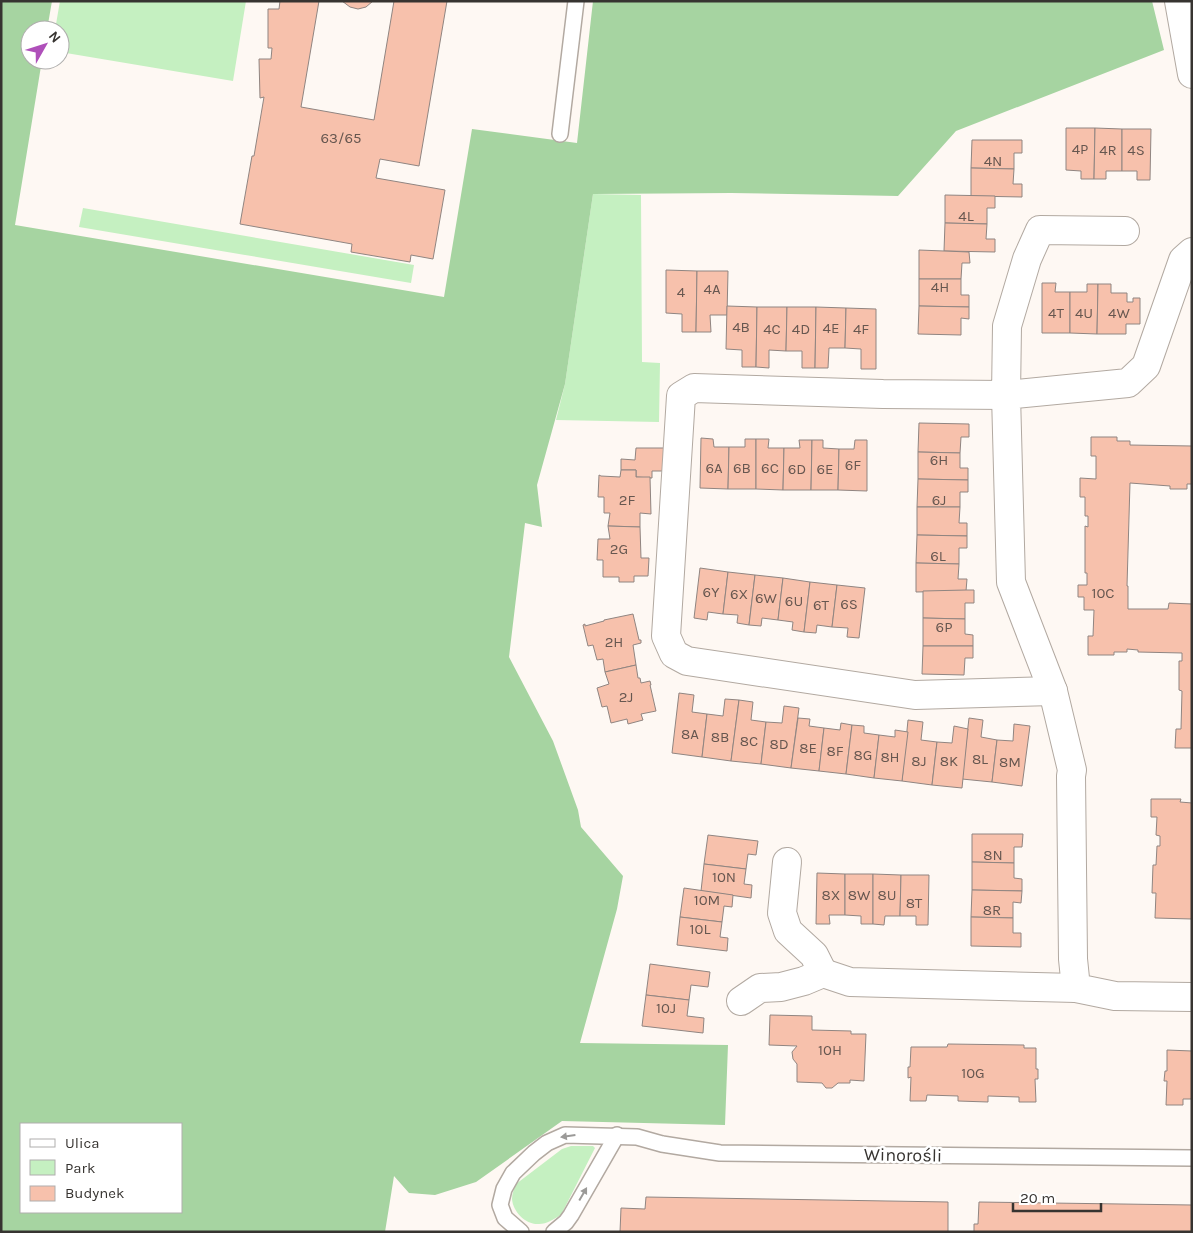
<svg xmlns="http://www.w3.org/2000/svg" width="1193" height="1233" font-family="Karla,sans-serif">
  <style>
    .green { fill: #c5f0c1 }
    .forest { fill: #a6d4a1; fill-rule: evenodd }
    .building { fill: #f7c1ac; stroke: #908581 }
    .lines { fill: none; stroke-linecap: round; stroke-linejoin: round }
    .lane-casing { stroke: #b2a9a1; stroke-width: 18 }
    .street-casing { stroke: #b2a9a1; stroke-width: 30 }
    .lane { stroke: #fff; stroke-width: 15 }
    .street { stroke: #fff; stroke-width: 28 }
    .oneway { fill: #9b9a98 }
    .labels { text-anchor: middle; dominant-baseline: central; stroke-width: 5; stroke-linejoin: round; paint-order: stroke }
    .number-label { font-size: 15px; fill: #675750 }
    .street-label { font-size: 18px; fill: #373431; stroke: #fff }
  </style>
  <rect width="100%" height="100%" fill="#fef8f3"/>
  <g class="green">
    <polygon points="60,1 246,1 233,81 60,52 60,30 55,30"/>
    <polygon points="593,194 641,195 642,362 660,363 659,422 556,420 565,384"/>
    <polygon points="83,208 414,265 411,283 79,227"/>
    <path d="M 571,1146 L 593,1146 L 595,1148 L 561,1215 C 554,1219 547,1224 539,1224 C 526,1225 513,1212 512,1199 C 512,1194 514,1189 516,1184 L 562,1149 Z"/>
  </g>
  <path class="forest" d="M 1,1 L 52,1 L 47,30 L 30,30 L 30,60 L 42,60 L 15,225 L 444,297 L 472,129 L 577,143 L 593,1 L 1152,1 L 1164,50 L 956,131 L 898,196 L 731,193 L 593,194 L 565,384 L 537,485 L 542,527 L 525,523 L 509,657 L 553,741 L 578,810 L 581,827 L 623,876 L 617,909 L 580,1043 L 728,1045 L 725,1125 L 562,1121 L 476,1182 L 435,1195 L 409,1193 L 394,1176 L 385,1232 L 1,1232 ZM 21,1124 L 181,1124 L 181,1212 L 21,1212 Z"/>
  <g class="building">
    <polygon points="280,1 319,1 301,107 374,120 394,1 447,1 419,166 380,159 376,178 445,190 433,259 411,255 410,262 351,252 352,244 240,224 252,156 254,156 264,97 260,98 259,59 271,59 272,48 268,48 268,9 279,9"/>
    <polygon points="342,1 373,1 366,7 358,9 350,7"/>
    <polygon points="1066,128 1095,128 1094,179 1081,179 1081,171 1066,170"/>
    <polygon points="1095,128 1122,129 1122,171 1106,171 1106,179 1094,179"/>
    <polygon points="1122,129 1151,129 1150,180 1137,180 1137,171 1122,171"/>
    <polygon points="972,140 1022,140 1022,153 1014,153 1014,169 971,168"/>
    <polygon points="971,168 1014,169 1013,184 1022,184 1022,197 971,196"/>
    <polygon points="945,195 995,196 995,208 987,208 987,224 945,223"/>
    <polygon points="945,223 987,224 986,239 995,239 995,252 944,251"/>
    <polygon points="919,250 969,252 970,263 962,263 961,279 919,279"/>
    <polygon points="666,270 697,271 696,332 682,332 682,314 666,313"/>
    <polygon points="697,271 728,271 727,315 710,315 711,332 696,332"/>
    <polygon points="919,279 961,279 961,295 969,295 969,307 919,306"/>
    <polygon points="1042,283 1056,283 1055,292 1070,292 1070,333 1042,333"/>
    <polygon points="1087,284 1098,284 1097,334 1070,333 1070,292 1087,292"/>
    <polygon points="1098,284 1111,284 1111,293 1127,293 1127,302 1133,302 1133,298 1140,298 1140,324 1126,324 1126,334 1097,334"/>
    <polygon points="727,306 757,307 756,367 742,367 742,350 726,349"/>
    <polygon points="919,306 969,307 969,319 961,318 961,335 918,334"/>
    <polygon points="757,307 787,307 786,351 769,350 769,368 756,367"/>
    <polygon points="787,307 816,307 815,368 802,368 802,351 786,351"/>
    <polygon points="816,307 846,308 845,348 829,348 828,368 815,368"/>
    <polygon points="846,308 876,309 876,369 861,369 861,349 845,348"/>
    <polygon points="919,423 969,424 969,437 961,437 960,453 918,452"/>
    <polygon points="1091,437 1117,437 1117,441 1130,441 1130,445 1192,446 1192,484 1187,484 1187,489 1170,489 1170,486 1130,483 1127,586 1128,586 1128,609 1168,609 1169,603 1192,604 1192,748 1175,748 1176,729 1181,729 1182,691 1179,690 1179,661 1182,661 1182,653 1138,652 1138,650 1127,649 1127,652 1114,652 1114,655 1088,655 1088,636 1093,636 1094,610 1084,610 1084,597 1078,597 1078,585 1087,585 1087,573 1085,573 1085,526 1088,527 1088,516 1085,516 1085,497 1080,497 1080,478 1096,479 1096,456 1091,456"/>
    <polygon points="701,438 713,439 714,447 729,447 728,489 700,488"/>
    <polygon points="745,439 756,439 756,489 728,489 729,447 745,447"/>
    <polygon points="756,439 769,439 768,448 784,448 783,490 756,489"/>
    <polygon points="799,440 812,440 811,490 783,490 784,448 800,448"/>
    <polygon points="812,440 823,440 823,448 839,449 838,490 811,490"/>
    <polygon points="855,440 867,440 867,491 838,490 839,449 854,449"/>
    <polygon points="636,448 664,448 663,471 652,471 652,478 650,478 636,477 636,470 621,470 621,459 635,460"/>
    <polygon points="918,452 960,453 960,468 968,468 968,480 918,479"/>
    <polygon points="621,470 636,470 636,477 650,477 651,514 640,513 640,527 608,526 610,513 604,513 604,497 598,497 599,475 601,476 620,477"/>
    <polygon points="918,479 968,480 968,492 960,492 960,507 917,507"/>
    <polygon points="917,507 960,507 959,523 967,523 967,536 917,535"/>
    <polygon points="608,526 640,527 641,558 649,558 648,576 634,576 634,582 619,582 619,577 603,577 603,560 597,560 598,539 610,539"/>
    <polygon points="917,535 967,536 967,548 959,548 959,564 916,563"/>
    <polygon points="916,563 959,564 958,579 967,579 966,591 916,592"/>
    <polygon points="700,568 728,572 723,614 708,612 707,620 694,618"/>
    <polygon points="728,572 755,575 749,625 737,623 738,615 723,614"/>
    <polygon points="755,575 783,578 778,620 762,618 761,626 749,625"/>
    <polygon points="783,578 810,582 804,632 792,630 793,622 778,620"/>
    <polygon points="810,582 837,585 832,627 817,625 816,633 804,632"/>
    <polygon points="837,585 865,588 859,638 847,637 848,628 832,627"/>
    <polygon points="966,590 974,590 974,603 965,603 965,619 923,618 923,591"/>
    <polygon points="633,614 639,640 641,640 641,643 633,645 636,665 605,672 603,659 597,660 593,645 588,646 583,625 585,624 585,626 604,621 604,620"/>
    <polygon points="923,618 965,619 965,634 973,635 973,646 923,646"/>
    <polygon points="923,646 973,646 973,658 965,658 964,675 922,674"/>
    <polygon points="636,665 638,678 640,678 641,683 650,681 651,685 650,685 656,711 641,714 643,720 628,724 627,719 611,723 607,706 602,707 597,688 609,684 605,672"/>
    <polygon points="679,693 694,695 692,712 707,714 702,757 672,753"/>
    <polygon points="725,699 739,700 731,761 702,757 707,714 723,716"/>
    <polygon points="739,700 753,702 751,720 766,722 761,764 731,761"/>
    <polygon points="784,706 799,708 791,768 761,764 766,722 782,723"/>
    <polygon points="798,718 810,719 809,726 824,728 819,771 791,768"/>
    <polygon points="969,718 983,720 981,737 997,740 992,782 962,779"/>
    <polygon points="908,720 923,722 921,740 937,742 932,785 902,781"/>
    <polygon points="841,723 852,725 846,774 819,771 824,728 840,730"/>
    <polygon points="1014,724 1030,726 1022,786 992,782 997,740 1013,741"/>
    <polygon points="852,725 864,726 864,733 879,735 874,778 846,774"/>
    <polygon points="954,726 968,729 962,788 932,785 937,742 952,743"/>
    <polygon points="895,730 908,732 902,781 874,778 879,735 895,737"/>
    <polygon points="1151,799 1181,799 1180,802 1192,803 1192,919 1155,918 1156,893 1152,893 1153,865 1156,865 1157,846 1160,846 1160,836 1156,835 1157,817 1151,817"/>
    <polygon points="972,834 1023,834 1022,847 1014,847 1014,863 972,862"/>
    <polygon points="708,835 758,841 756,855 748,854 746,869 704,864"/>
    <polygon points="972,862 1014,863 1014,878 1022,879 1022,891 972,890"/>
    <polygon points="704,864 746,869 744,884 752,885 751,898 701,891"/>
    <polygon points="817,873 845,874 845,915 829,915 830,924 816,924"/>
    <polygon points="845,874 873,874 873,924 861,924 861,916 845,915"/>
    <polygon points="873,874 901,875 900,916 885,916 884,925 873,924"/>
    <polygon points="901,875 929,875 928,925 916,925 916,916 900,916"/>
    <polygon points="684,888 733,895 732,907 724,906 722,922 680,917"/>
    <polygon points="972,890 1022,891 1021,903 1013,902 1013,918 971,917"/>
    <polygon points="680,917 722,922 720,937 728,938 727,951 677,945"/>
    <polygon points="971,917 1013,918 1013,933 1021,933 1021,947 971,946"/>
    <polygon points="650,964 710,972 708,987 691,985 689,1000 646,995"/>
    <polygon points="646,995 689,1000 687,1016 704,1018 703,1033 642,1026"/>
    <polygon points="770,1015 812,1016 812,1030 851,1031 851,1034 866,1034 864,1081 850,1080 850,1083 838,1083 832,1088 826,1088 822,1083 797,1082 797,1064 793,1059 792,1052 797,1046 769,1045"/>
    <polygon points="948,1044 1024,1045 1024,1048 1036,1048 1036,1069 1038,1069 1038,1079 1035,1079 1036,1102 1019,1102 1019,1097 988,1096 988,1102 958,1101 958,1096 927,1095 926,1101 910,1101 911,1077 908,1078 908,1067 910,1067 911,1047 947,1047"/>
    <polygon points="1167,1050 1192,1051 1192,1099 1183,1099 1183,1105 1166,1105 1167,1081 1164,1081 1165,1071 1167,1071"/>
    <polygon points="646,1197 948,1202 948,1232 620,1232 621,1208 645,1209"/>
    <polygon points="979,1202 1192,1205 1192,1232 974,1232 974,1224 978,1224"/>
  </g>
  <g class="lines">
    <defs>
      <g id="lane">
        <polyline points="560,134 576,1"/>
        <polyline points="521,1232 505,1218 500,1205 504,1189 513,1173 534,1153 547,1143 565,1135 637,1137 662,1144 720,1153 1192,1158"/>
        <polyline points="554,1232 566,1222 571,1215 617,1135"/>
      </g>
      <g id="street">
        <polyline points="1179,1 1192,74"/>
        <polyline points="1192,252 1183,260 1146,366 1128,383 1006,395 1011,582 1053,691 1072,770 1071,776 1073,959 1076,988 1115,996 1192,997"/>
        <polyline points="1053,691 915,695 687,661 674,654 666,636 681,396 694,388 883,394 1006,395 1007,326 1027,259 1040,230 1125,231"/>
        <polyline points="787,862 782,913 788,931 814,955 823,973"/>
        <polyline points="741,1001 760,988 781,987 804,981 823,973 850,982 1076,988"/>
      </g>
    </defs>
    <use href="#lane" class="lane-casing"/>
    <use href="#street" class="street-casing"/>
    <use href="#lane" class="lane"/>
    <use href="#street" class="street"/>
  </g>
  <defs><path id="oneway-solid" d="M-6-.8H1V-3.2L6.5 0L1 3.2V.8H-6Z" transform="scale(1.25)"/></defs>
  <g class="oneway">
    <use href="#oneway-solid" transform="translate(568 1136) rotate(172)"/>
    <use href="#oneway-solid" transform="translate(583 1194) rotate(-60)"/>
  </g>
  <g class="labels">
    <g class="number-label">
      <text x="341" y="138">63/65</text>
      <text x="1080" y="149">4P</text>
      <text x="1108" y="150">4R</text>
      <text x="1136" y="150">4S</text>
      <text x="993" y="161">4N</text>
      <text x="966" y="216">4L</text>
      <text x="940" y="287">4H</text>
      <text x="712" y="289">4A</text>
      <text x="681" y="292">4</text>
      <text x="1056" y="313">4T</text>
      <text x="1084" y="313">4U</text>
      <text x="1119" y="313">4W</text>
      <text x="741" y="327">4B</text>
      <text x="831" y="328">4E</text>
      <text x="772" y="329">4C</text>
      <text x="801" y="329">4D</text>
      <text x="861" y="329">4F</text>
      <text x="939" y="460">6H</text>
      <text x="853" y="465">6F</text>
      <text x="714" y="468">6A</text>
      <text x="742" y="468">6B</text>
      <text x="770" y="468">6C</text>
      <text x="797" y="469">6D</text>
      <text x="825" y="469">6E</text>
      <text x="627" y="500">2F</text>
      <text x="939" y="500">6J</text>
      <text x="619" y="549">2G</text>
      <text x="938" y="556">6L</text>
      <text x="711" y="592">6Y</text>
      <text x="1103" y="593">10C</text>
      <text x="739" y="594">6X</text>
      <text x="766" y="598">6W</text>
      <text x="794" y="601">6U</text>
      <text x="849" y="604">6S</text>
      <text x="821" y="605">6T</text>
      <text x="944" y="627">6P</text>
      <text x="614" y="642">2H</text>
      <text x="626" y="697">2J</text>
      <text x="690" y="734">8A</text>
      <text x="720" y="737">8B</text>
      <text x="749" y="741">8C</text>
      <text x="779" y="744">8D</text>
      <text x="808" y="748">8E</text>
      <text x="835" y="751">8F</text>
      <text x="863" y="755">8G</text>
      <text x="890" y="757">8H</text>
      <text x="980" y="759">8L</text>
      <text x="919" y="761">8J</text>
      <text x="949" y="761">8K</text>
      <text x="1010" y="762">8M</text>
      <text x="993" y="855">8N</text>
      <text x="724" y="877">10N</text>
      <text x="831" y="895">8X</text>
      <text x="859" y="895">8W</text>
      <text x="887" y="895">8U</text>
      <text x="707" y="900">10M</text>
      <text x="914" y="903">8T</text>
      <text x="992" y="910">8R</text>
      <text x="700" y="929">10L</text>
      <text x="666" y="1008">10J</text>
      <text x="830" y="1050">10H</text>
      <text x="973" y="1073">10G</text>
    </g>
    <g class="street-label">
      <text transform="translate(903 1155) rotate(1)">Winorośli</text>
    </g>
  </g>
  <rect width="1193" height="1233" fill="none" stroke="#373431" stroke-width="5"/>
  <rect x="20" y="1123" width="162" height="90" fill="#ffffff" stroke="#afaead"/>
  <rect x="30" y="1139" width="25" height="8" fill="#ffffff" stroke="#afaead"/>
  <text x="65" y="1148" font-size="15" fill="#373431">Ulica</text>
  <rect x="30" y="1160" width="25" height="15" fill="#c5f0c1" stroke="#afaead"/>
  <text x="65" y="1173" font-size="15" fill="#373431">Park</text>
  <rect x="30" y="1186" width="25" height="15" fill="#f7c1ac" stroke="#afaead"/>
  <text x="65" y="1198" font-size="15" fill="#373431">Budynek</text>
  <g transform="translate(45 45) rotate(51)"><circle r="24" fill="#ffffff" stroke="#afaead"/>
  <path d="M0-4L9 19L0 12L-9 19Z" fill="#af50ba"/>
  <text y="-8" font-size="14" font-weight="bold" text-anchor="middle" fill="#373431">N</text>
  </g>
  <path d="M1013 1203v8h88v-8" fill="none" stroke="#373431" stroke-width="2.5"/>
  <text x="1020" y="1203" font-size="15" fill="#373431" stroke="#ffffff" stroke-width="4" paint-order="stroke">20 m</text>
</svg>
